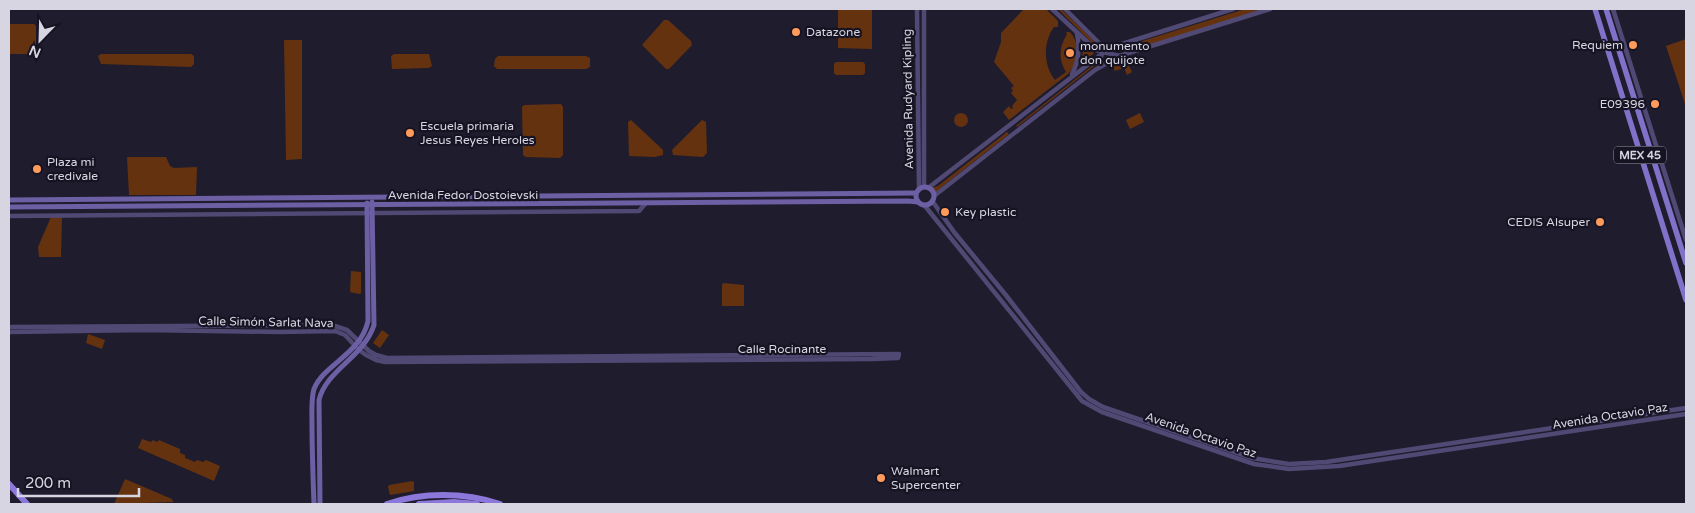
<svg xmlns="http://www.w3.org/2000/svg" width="1695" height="513" font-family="'Varela Round',sans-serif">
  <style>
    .green { fill: #65320f }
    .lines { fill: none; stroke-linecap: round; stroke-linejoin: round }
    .tertiary { stroke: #504974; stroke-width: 4.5 }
    .secondary { stroke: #6c5fa4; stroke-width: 5 }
    .primary { stroke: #8271c9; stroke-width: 5.5 }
    .trunk { stroke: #8c78da; stroke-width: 6 }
    .poi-dot { fill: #ff9b5a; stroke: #161323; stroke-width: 2 }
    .labels { text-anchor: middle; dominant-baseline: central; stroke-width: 4.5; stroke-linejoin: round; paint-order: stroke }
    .shield { fill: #161323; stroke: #9c9ba8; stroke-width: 1 }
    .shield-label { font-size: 11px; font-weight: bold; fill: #d6d5e1 }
    .poi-label { font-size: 12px; fill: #d6d5e1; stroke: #161323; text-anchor: start }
    .street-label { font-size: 12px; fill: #d6d5e1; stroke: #161323 }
  </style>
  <rect width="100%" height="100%" fill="#1f1c2d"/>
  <g class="green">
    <polygon points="838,9 872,9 872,49 838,48"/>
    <path d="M 1024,9 L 1046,9 L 1058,21 L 1058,27 L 1054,27 C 1043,42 1043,65 1055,80 L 1066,72 C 1058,59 1059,47 1067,34 L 1066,32 L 1070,32 C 1081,45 1079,62 1068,74 L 1009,120 L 1003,112 L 1009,106 L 1011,109 L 1013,108 L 1012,106 L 1017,100 L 1011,93 L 1013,91 L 1011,88 L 1014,86 L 994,62 L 1001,42 L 1001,33 Z"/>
    <polygon points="1058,9 1061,9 1096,43 1095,46"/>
    <polygon points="1245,9 1265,9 1126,53 1122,49 1123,47"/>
    <polygon points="664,20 668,20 691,41 692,45 669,69 666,69 642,45"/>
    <polygon points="9,24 34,24 36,26 36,52 33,54 9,54"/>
    <polygon points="1686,39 1686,107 1666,46"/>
    <polygon points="284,40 302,40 302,159 286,160"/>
    <polygon points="1083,44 1094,53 1082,64"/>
    <polygon points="101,54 191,54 194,56 194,64 191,67 101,64 98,56"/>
    <polygon points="394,54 429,54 432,66 429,68 392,69 391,56"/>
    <polygon points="498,56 586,56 590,58 590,67 586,69 497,69 494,66 495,59"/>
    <polygon points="1126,59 1132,72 1127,75 1124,68 1115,71 1112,64"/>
    <polygon points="836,62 863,62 865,64 865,73 863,75 836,75 834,73 834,64"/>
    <polygon points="1097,62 1098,63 1017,127 1016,126"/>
    <polygon points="561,104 563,107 563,155 560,158 526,157 523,155 522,107 524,105"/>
    <polygon points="1140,113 1144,122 1130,129 1126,120"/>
    <circle cx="961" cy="120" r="7"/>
    <polygon points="631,120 663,150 663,155 655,157 629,156 628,122"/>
    <polygon points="702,120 706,122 707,153 703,157 673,155 672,150"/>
    <polygon points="1007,132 1009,134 939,189 935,194 931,188 938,186"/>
    <polygon points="127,157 166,157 170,166 174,168 197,167 196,195 129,195"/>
    <polygon points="51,217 62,217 61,257 39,257 38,247"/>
    <polygon points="351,271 361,272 361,293 359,294 350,292"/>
    <polygon points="723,283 744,285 744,306 722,306 722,285"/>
    <polygon points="382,330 389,335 380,348 373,343"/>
    <polygon points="88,334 105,340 102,349 86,343"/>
    <polygon points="142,439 151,442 153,440 157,442 159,440 180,449 180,453 185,455 185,458 195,462 197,460 203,462 206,460 220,466 214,481 138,448"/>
    <polygon points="125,479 172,499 173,502 114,504"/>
    <polygon points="412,481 414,482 414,491 390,495 388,487 389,485"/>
  </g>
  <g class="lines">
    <g class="tertiary">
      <polyline points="917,9 919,189"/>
      <polyline points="1052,9 1096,50 1119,56"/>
      <polyline points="1065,9 1103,47 1099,67"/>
      <polyline points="1613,9 1686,240"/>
      <path d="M 1072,74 C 1079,61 1080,48 1077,34"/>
      <polyline points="924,187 924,9"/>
      <polyline points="928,188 1103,53 1122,44 1233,9"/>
      <polyline points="934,196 1095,70 1119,56 1270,9"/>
      <polyline points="933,202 954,232 1005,294 1081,392 1089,399 1103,407 1252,458 1289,464 1326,462 1686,408"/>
      <polyline points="925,206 1082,401 1102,412 1254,464 1289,469 1339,466 1686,414"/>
      <polyline points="9,216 639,211 646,203"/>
      <polyline points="9,327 322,325 335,326 347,330 369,351 376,355 387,358 899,354 898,358 872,359 385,362 376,360 366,355 359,350 345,335 335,331 280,332 146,330 9,332"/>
    </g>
    <g class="secondary">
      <circle cx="925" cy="196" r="9"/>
      <polyline points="9,200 916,193"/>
      <polyline points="9,207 908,201 918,202"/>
      <path d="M 314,504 C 313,477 312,451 312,424 C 312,413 311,399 314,389 C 324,364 361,354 368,321 L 367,203"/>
      <path d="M 320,504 L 319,400 C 326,370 364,357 374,325 L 372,202"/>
    </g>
    <g class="primary">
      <polyline points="1595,9 1686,300"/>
      <polyline points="1606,9 1686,263"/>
    </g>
    <g class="trunk">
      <polyline points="9,484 27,504"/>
      <path d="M 387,504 C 422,492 464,492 500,504"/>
      <polyline points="419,504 454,502 477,504"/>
    </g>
  </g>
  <g class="poi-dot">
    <circle cx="796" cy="32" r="5"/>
    <circle cx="1633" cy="45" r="5"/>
    <circle cx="1070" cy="53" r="5"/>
    <circle cx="1655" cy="104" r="5"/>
    <circle cx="410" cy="133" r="5"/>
    <circle cx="37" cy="169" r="5"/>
    <circle cx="945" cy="212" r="5"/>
    <circle cx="1600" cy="222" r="5"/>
    <circle cx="881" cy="478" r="5"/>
  </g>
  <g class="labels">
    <rect class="shield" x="1614" y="146.5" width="52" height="17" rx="4"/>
    <g class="shield-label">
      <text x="1640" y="155">MEX 45</text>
    </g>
    <g class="poi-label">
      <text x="806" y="32">Datazone</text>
      <text x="1623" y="45" text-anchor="end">Requiem</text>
      <text x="1080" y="46">monumento<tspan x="1080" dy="14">don quijote</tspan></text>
      <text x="1645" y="104" text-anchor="end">E09396</text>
      <text x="420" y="126">Escuela primaria<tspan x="420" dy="14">Jesus Reyes Heroles</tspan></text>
      <text x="47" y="162">Plaza mi<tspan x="47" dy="14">credivale</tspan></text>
      <text x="955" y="212">Key plastic</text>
      <text x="1590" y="222" text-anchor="end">CEDIS Alsuper</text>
      <text x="891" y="471">Walmart<tspan x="891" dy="14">Supercenter</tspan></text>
    </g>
    <g class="street-label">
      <text transform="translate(908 99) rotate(-91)">Avenida Rudyard Kipling</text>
      <text x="463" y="195">Avenida Fedor Dostoievski</text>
      <text transform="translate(266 322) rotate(1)">Calle Simón Sarlat Nava</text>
      <text x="782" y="349">Calle Rocinante</text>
      <text transform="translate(1610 416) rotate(-9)">Avenida Octavio Paz</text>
      <text transform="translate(1201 435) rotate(19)">Avenida Octavio Paz</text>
    </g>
  </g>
  <rect width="1695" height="513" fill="none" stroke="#d6d5e1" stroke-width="20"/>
  <g transform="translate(40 40) rotate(203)" stroke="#161323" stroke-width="4" paint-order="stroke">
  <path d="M0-4L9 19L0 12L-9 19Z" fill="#d6d5e1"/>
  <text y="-8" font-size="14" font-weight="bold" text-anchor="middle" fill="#d6d5e1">N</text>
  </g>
  <path d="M18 488v8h121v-8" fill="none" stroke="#d6d5e1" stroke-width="2.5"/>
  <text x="25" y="488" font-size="15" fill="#d6d5e1" stroke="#161323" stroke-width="4" paint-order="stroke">200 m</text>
</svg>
